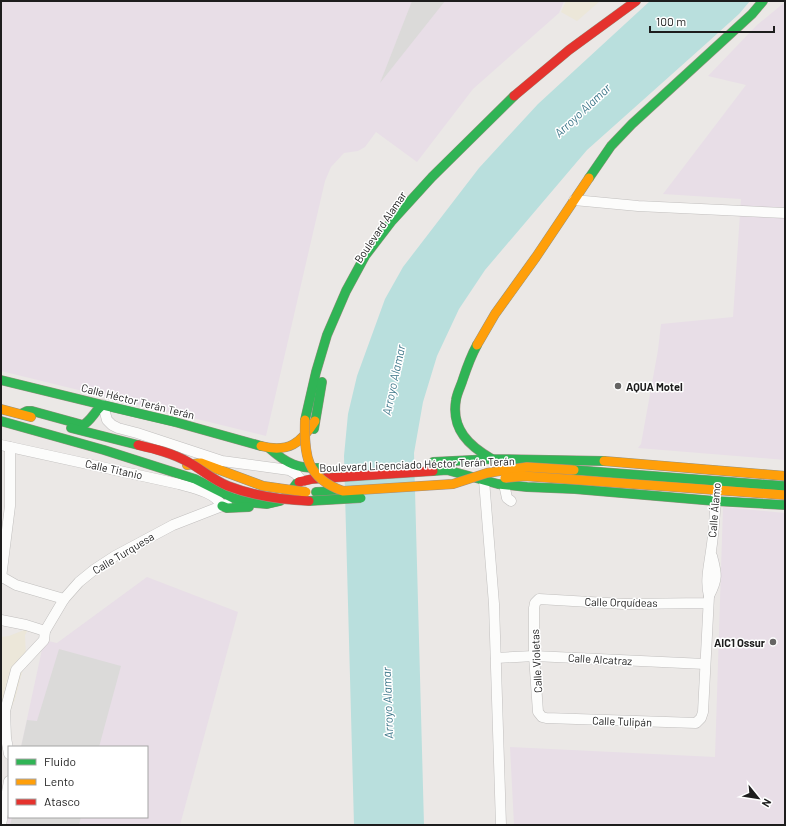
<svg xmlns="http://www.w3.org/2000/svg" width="786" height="826" font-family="Barlow,sans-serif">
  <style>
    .industrial { fill: #e8dee7 }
    .farmland { fill: #ece7d9 }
    .parking { fill: #dbdad9 }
    .water { fill: #b9dfdd }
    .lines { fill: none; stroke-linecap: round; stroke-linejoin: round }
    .street-casing { stroke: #c1bfbe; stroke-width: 11 }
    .fast-casing { stroke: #95917e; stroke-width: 10 }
    .slow-casing { stroke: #95917e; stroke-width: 10 }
    .jam-casing { stroke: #95917e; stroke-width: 10 }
    .street { stroke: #fcfcfb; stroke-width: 10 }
    .fast { stroke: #30b455; stroke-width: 9 }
    .slow { stroke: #ff9f0a; stroke-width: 9 }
    .jam { stroke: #e5322d; stroke-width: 9 }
    .fast-bridge-casing { stroke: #a18f82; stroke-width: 10; stroke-linecap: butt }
    .slow-bridge-casing { stroke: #a18f82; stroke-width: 10; stroke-linecap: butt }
    .jam-bridge-casing { stroke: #a18f82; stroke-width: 10; stroke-linecap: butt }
    .fast-bridge { stroke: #30b455; stroke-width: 9 }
    .slow-bridge { stroke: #ff9f0a; stroke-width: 9 }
    .jam-bridge { stroke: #e5322d; stroke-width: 9 }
    .poi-dot { fill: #656463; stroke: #fff; stroke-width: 1.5 }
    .labels { text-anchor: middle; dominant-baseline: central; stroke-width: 3; stroke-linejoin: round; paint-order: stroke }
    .street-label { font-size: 11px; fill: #1d1d1d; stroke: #fff }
    .poi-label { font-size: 11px; font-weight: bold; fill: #1d1d1d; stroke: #fff; text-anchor: start }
    .water-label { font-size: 12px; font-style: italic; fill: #40798b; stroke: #fff }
  </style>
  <rect width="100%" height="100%" fill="#ebe8e6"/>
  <g class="industrial">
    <polygon points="1,1 564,1 559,13 473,89 417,162 376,132 365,147 358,151 344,153 331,167 325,181 266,436 1,371"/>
    <polygon points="785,2 785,460 638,448 641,444 658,350 661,324 733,317 741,199 663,194 746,85 708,76 757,25"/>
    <polygon points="723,507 785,513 785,825 514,825 510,747 715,757"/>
    <polygon points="147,577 238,612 180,825 7,825 9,814 9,817 147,817 147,747 21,747 44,640 57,643"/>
  </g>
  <g class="farmland">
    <polygon points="566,1 600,1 577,21 561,12"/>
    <polygon points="29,628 25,635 26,657 15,699 6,722 1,730 1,637 9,636"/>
  </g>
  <g class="parking">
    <polygon points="412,1 445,1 380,83"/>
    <polygon points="59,649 121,666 99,747 21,747 27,720 37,721"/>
    <polygon points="12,817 81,817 79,825 10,825"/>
  </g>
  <polygon class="water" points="650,1 750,1 739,14 708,42 587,150 485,270 459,309 437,356 423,402 414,453 424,825 354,825 344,456 348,414 357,376 385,299 403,267 479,168 538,104"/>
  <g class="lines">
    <defs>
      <g id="street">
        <polyline points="574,200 638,206 785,213"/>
        <polyline points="103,405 107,420 112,425 118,428 137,433 222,461 289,470 296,474 302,481"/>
        <path d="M 1,445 L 179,484 C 193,488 215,492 222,506"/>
        <polyline points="484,480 494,604 501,825"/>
        <polyline points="504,484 507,498 511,501"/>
        <polyline points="2,577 16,585 64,599"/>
        <polyline points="1,578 10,506 10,447"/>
        <path d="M 709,596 C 718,579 717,574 712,556"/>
        <path d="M 708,603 L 624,604 L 539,599 L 535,603 L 534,608 L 534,656 L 538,712 L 542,717 L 546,718 L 696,723 L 701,718 L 703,712 L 709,596 C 705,581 709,566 711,551 C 714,532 715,513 716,495"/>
        <polyline points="1,620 26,625 45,631"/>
        <polyline points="496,658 534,656 705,664"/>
        <polyline points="9,754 6,738 5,711 16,670 44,640 45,631 64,599 79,582 95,569 115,556 173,525 227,504"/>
        <polyline points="1,825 9,781"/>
      </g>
      <g id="fast">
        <polyline points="589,178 611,146 632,124 752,14 763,1"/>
        <path d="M 477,345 C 471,356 467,367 463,379 C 461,386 457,393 456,400 C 451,429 469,446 492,459 L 604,461"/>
        <polyline points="1,380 103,405"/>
        <path d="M 21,414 L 27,411 L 32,411 L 83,425 C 92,420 95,410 103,405 L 175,422 L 261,446"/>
        <polyline points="305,420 316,372 327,335 346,291 365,256 391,222 432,177 514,96"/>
        <polyline points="1,421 104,450 195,479 233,498 255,503 267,504 280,501 289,494 297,483 299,482"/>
        <polyline points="71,428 138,445"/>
        <polyline points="314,429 322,382"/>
        <path d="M 269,448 C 287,464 298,469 322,468"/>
        <polyline points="433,462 492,459"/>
        <polyline points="433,471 447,470 498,484 527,487 575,489 715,501 785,505"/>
        <polyline points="316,492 343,491"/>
        <polyline points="222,506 227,508 249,507"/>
      </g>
      <g id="slow">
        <polyline points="477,345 495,314 536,257 589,178"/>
        <polyline points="1,409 31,417"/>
        <path d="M 261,446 C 289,453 301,443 315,421"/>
        <polyline points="604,461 785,476"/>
        <polyline points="187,465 201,463 263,486 277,488"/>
      </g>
      <g id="jam">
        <polyline points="514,96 569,50 636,1"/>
        <polyline points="299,482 312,479 433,471"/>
      </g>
    </defs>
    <use href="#street" class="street-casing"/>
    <use href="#fast" class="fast-casing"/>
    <use href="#slow" class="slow-casing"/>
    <use href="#jam" class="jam-casing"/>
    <use href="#street" class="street"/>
    <use href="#fast" class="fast"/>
    <use href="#slow" class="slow"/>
    <use href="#jam" class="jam"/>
    <defs>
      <g id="fast-bridge">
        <polyline points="574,470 785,486"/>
        <polyline points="309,501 361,498"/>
      </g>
      <g id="slow-bridge">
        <path d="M 305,420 C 304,455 306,478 343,491 L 453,484 L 487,473 L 527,467 L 574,470"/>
        <polyline points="505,478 524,476 785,495"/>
        <polyline points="277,488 306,492"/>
      </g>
      <path id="jam-bridge" d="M 138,445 C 155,449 172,453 188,462 C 201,469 213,480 228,486 C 254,496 281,500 309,501"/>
    </defs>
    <use href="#fast-bridge" class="fast-bridge-casing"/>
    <use href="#slow-bridge" class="slow-bridge-casing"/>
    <use href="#jam-bridge" class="jam-bridge-casing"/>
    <use href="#fast-bridge" class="fast-bridge"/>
    <use href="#slow-bridge" class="slow-bridge"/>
    <use href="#jam-bridge" class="jam-bridge"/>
  </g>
  <g class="poi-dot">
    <circle cx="618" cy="386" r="4"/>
    <circle cx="773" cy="642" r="4"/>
  </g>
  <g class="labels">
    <g class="street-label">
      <text transform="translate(380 227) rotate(-56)">Boulevard Alamar</text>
      <text transform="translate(138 401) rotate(14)">Calle Héctor Terán Terán</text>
      <text transform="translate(417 464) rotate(-2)">Boulevard Licenciado Héctor Terán Terán</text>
      <text transform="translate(114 469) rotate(12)">Calle Titanio</text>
      <text transform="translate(714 510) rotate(-85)">Calle Álamo</text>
      <text transform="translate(123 553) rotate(-31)">Calle Turquesa</text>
      <text transform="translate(621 602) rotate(1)">Calle Orquídeas</text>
      <text transform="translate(600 659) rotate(3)">Calle Alcatraz</text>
      <text transform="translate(536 661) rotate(-93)">Calle Violetas</text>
      <text transform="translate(622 721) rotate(2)">Calle Tulipán</text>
    </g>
    <g class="poi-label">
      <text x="626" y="386">AQUA Motel</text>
      <text x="765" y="642" text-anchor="end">AIC1 Ossur</text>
    </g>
    <g class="water-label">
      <text transform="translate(582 110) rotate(-43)">Arroyo Alamar</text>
      <text transform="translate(393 380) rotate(-78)">Arroyo Alamar</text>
      <text transform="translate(387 703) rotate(-92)">Arroyo Alamar</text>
    </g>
  </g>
  <rect width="786" height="826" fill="none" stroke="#1d1d1d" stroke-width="4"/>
  <rect x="8" y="746" width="140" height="72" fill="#ffffff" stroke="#a5a5a5"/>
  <rect x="16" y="759" width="20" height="6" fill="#30b455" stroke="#a5a5a5"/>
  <text x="44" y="766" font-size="12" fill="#1d1d1d">Fluido</text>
  <rect x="16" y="779" width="20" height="6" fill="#ff9f0a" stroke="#a5a5a5"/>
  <text x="44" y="786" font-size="12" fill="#1d1d1d">Lento</text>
  <rect x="16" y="799" width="20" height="6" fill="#e5322d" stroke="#a5a5a5"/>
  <text x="44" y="806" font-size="12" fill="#1d1d1d">Atasco</text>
  <g transform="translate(758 798) rotate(120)" stroke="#ffffff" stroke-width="3" paint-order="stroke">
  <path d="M0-3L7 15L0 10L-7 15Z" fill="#1d1d1d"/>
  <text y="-6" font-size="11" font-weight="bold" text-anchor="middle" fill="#1d1d1d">N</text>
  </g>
  <path d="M650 26v6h124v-6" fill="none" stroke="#1d1d1d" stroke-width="2"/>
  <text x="656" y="26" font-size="12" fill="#1d1d1d" stroke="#ffffff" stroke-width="3" paint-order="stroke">100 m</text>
</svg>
